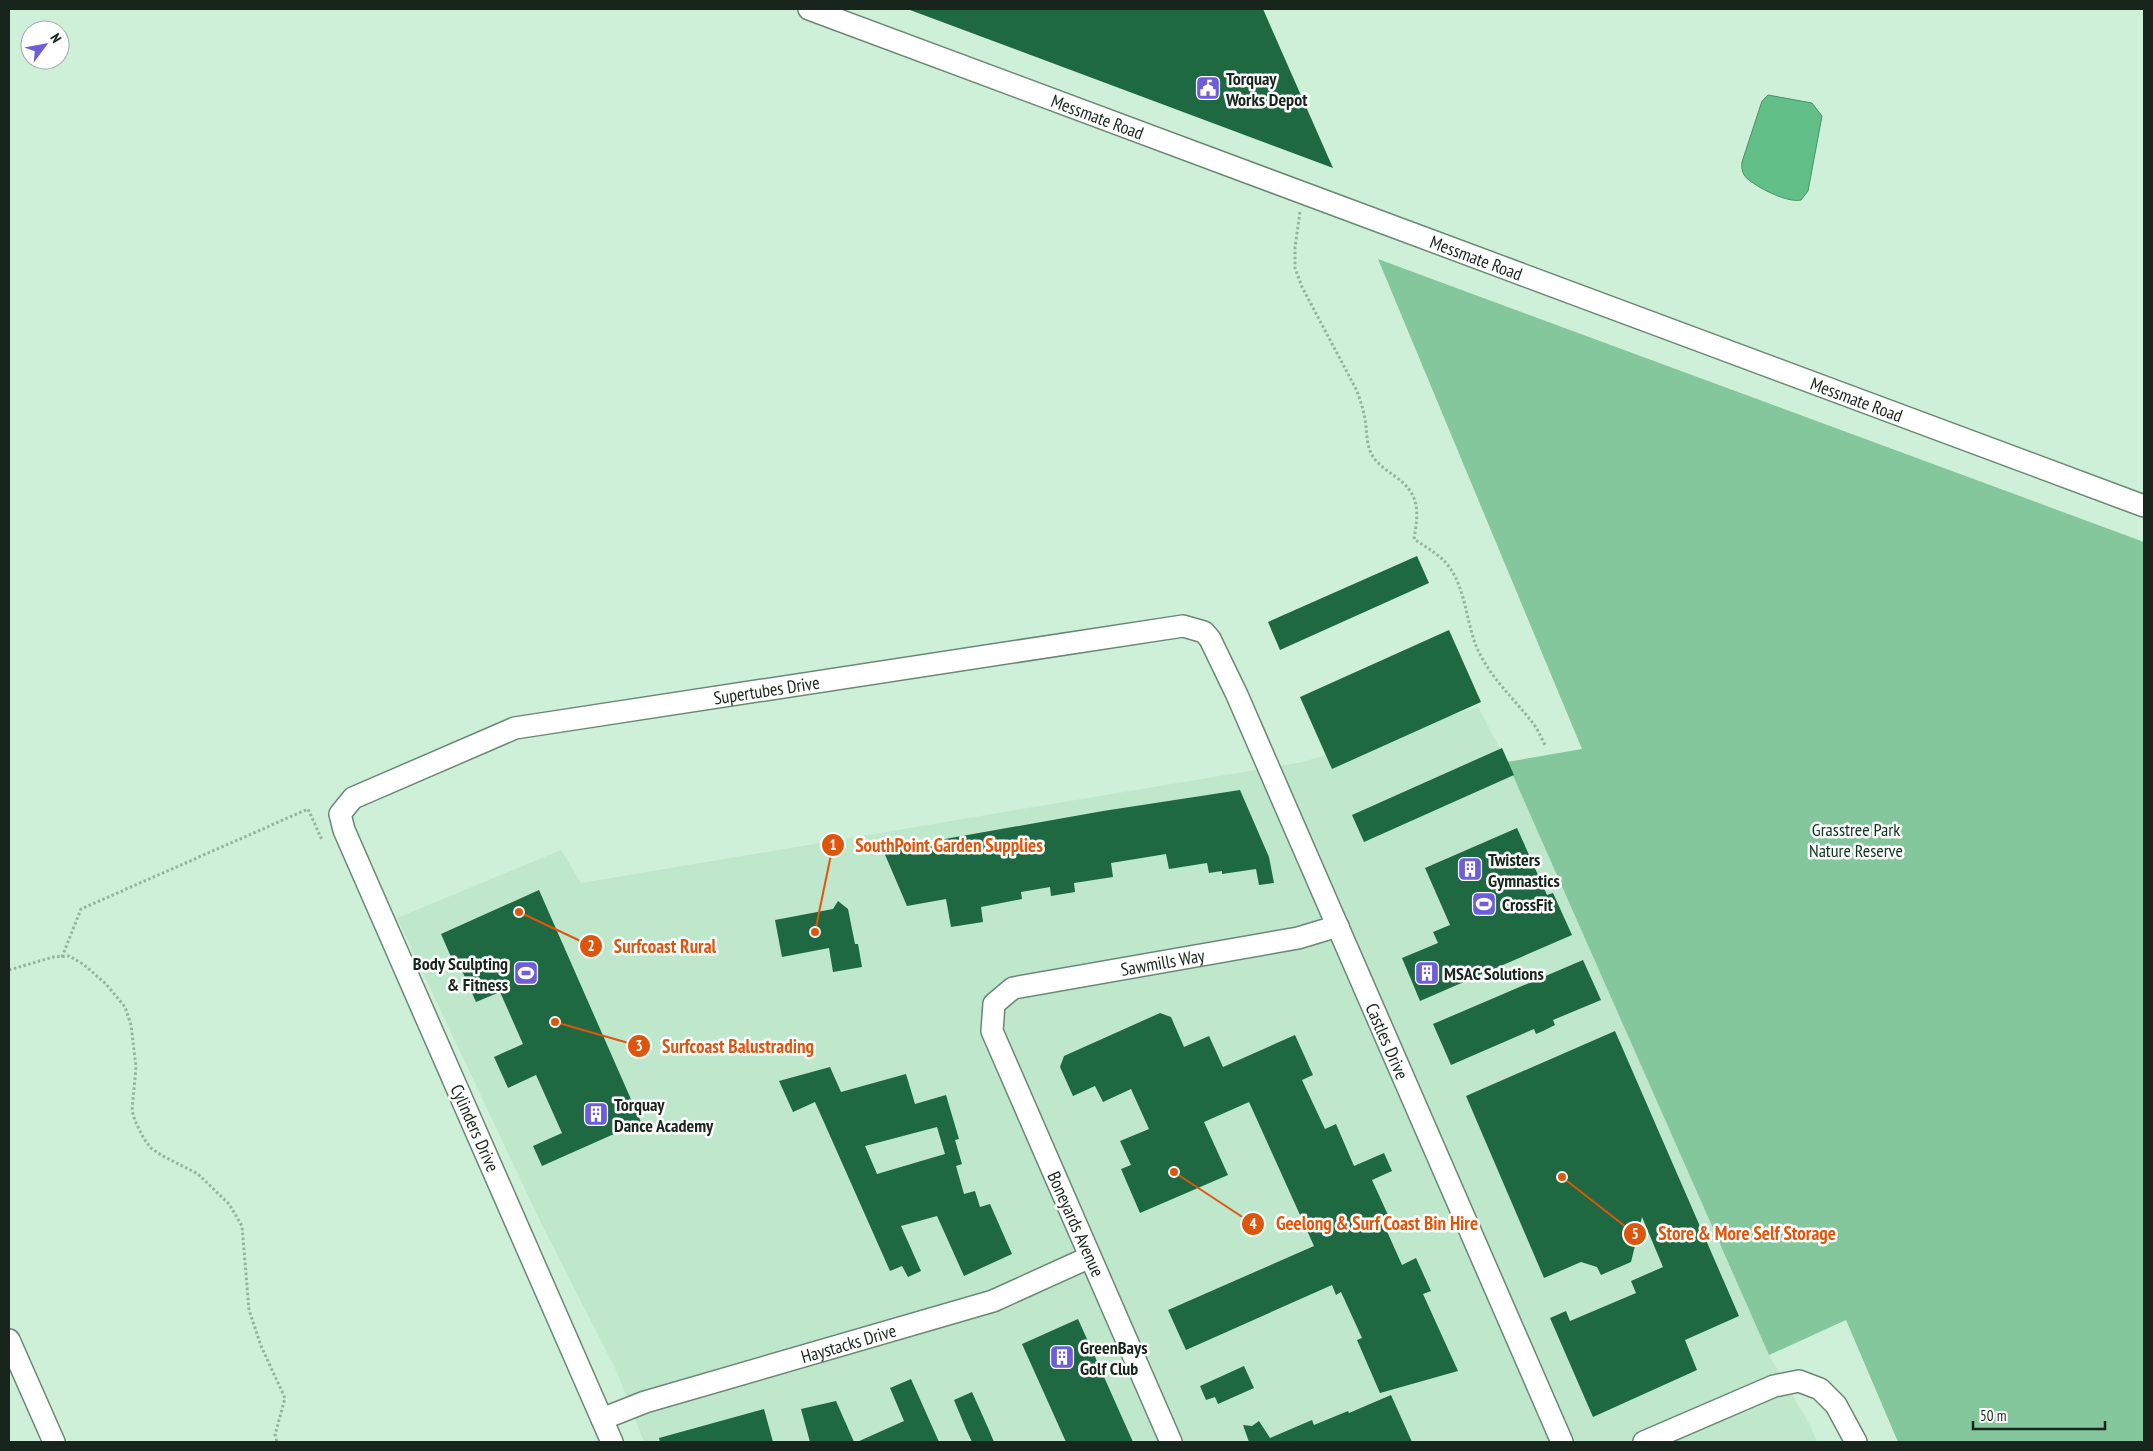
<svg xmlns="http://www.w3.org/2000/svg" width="2153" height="1451" font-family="'PT Sans Narrow',sans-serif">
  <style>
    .built { fill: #bee7cb }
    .green { fill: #84c79d }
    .water { fill: #61bf87; stroke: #4b9167 }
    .building { fill: #1e6941; fill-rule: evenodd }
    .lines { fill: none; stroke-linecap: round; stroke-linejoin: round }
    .minor-casing { stroke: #698873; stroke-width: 24 }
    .path { stroke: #96b29f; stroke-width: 3; stroke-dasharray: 2.5 2.5; stroke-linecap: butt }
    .minor { stroke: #fff; stroke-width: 21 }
    .labels { text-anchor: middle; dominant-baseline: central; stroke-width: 5; stroke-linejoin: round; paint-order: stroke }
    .poi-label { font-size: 18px; font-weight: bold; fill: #18251d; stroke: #fff; text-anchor: start }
    .street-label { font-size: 18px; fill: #18251d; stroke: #fff }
    .park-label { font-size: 18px; fill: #0a331d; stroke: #fff }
    .leader { fill: none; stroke: #de560d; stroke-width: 2 }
    .callout-dot { fill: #de560d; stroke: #fff; stroke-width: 2 }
    .mark-label { font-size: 15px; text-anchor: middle; font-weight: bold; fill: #fff }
    .callout-label { font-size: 19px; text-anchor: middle; font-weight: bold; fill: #de560d; stroke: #fff; stroke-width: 5; stroke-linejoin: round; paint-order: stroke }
  </style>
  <rect width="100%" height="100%" fill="#cef0d9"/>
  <polygon class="built" points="1478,707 1507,762 1769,1355 1810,1425 1817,1442 644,1442 617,1372 541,1223 397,918 561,850 581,883 1303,762"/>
  <polygon class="green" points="1378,259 2144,542 2144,1442 1898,1442 1846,1320 1769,1355 1507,762 1582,749"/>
  <path class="water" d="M 1768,95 L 1812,103 L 1822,116 L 1808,191 L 1801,200 C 1788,203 1760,189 1749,180 C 1743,176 1741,169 1742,162 L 1762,101 Z"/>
  <g class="building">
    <polygon points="910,9 1263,9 1333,168 910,10"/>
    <polygon points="1417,556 1429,583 1280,650 1268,622"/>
    <polygon points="1449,630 1481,702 1332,769 1300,697"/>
    <polygon points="1502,748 1514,775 1364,842 1352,815"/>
    <polygon points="1240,790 1269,857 1274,883 1259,885 1256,869 1222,874 1222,871 1209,873 1207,863 1169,869 1166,854 1111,863 1113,877 1074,883 1075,892 1051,896 1050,887 1021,892 1022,899 981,907 983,922 951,927 946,899 907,906 883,850 1103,811"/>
    <polygon points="1517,828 1547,895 1553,893 1572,935 1420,1001 1402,958 1438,943 1433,932 1450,925 1425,868"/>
    <polygon points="539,890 641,1122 542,1166 533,1146 562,1133 536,1075 508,1088 494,1057 523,1044 500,992 476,1002 455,955 451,957 441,934"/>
    <polygon points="838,901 848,909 855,944 858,944 862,967 833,972 829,948 782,957 775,920 833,909"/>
    <polygon points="1583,960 1601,1000 1553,1020 1555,1025 1543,1031 1536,1034 1534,1029 1451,1065 1433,1024"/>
    <polygon points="1160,1013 1171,1017 1184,1047 1209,1036 1223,1067 1295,1035 1313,1075 1302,1080 1325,1129 1336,1124 1354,1166 1384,1153 1392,1171 1372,1180 1388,1215 1381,1218 1402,1265 1416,1258 1431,1291 1423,1294 1458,1371 1380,1393 1357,1340 1362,1338 1341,1292 1336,1295 1332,1285 1186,1350 1168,1310 1314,1246 1249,1102 1204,1122 1228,1175 1140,1213 1121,1169 1131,1165 1120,1141 1149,1129 1131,1089 1103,1102 1095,1086 1073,1096 1060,1067 1064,1056"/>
    <polygon points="1615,1031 1739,1316 1685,1340 1697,1370 1593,1417 1550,1318 1566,1311 1570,1321 1636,1293 1631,1281 1663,1267 1642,1217 1631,1262 1601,1275 1597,1267 1581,1262 1544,1278 1466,1096"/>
    <path d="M 830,1067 L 841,1092 L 906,1074 L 915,1104 L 946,1095 L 959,1139 L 955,1140 L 962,1164 L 956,1166 L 964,1194 L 975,1191 L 980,1207 L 990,1204 L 1012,1254 L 964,1276 L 937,1216 L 901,1226 L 921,1271 L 908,1277 L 902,1266 L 890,1271 L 815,1102 L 793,1112 L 779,1081 ZM 937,1127 L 945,1154 L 877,1174 L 865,1146 Z"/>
    <polygon points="1078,1319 1096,1359 1133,1442 1066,1442 1022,1344"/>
    <polygon points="1244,1366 1254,1388 1218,1404 1215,1397 1206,1400 1200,1386"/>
    <polygon points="911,1379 939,1442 857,1442 904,1421 890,1388"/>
    <polygon points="972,1392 989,1430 994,1442 972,1442 966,1429 954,1400"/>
    <polygon points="1391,1395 1412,1442 1249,1442 1243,1425 1252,1426 1259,1421 1270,1438 1312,1420 1314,1425 1348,1411 1349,1413"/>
    <polygon points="836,1401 854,1442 810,1442 801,1409"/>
    <polygon points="764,1409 773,1442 660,1442 659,1438"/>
  </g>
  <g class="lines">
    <defs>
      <g id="minor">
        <path id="s1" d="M 809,9 L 2144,506"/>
        <polyline points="9,1340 54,1442"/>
        <path id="s2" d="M 602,1419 L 645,1402 L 993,1301 L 1090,1257"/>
        <path id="s3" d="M 612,1442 L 344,830 L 340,814 L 353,798 L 515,728 L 1183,626 L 1204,632 L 1210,639 L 1237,695 L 1562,1442"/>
        <path id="s4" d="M 1171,1442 L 992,1031 L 994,1004 L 1013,988 L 1298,938 L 1338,926"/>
        <polyline points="1644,1442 1774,1386 1799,1381 1820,1389 1836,1405 1856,1442"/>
      </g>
    </defs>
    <use href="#minor" class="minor-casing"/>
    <g class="path">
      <path d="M 1300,212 L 1295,247 L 1295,268 L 1302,287 L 1356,389 C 1360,399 1363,408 1365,419 C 1367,430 1366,443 1371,453 C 1375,462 1385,469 1393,475 C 1420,493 1419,510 1414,539 C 1427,548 1441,555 1450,568 C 1468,594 1466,631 1482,658 C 1495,682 1515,700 1532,722 C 1537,728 1541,737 1545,745"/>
      <polyline points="62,957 81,909 308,809 322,840"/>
      <polyline points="9,970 53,957 69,956 83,964 106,984 125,1007 131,1025 136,1067 132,1110 135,1121 144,1139 151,1148 161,1155 198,1174 229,1204 242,1226 249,1310 261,1346 285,1398 275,1435 277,1442"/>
    </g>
    <use href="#minor" class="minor"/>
  </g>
  <defs>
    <symbol id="civic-square" viewBox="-11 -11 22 22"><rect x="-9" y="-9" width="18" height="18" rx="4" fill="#6d5dd7" stroke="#fff"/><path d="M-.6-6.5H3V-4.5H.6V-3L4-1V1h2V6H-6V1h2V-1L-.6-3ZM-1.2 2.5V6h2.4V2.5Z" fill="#fff"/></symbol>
    <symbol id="building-square" viewBox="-11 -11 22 22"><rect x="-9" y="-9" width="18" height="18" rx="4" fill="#6d5dd7" stroke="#fff"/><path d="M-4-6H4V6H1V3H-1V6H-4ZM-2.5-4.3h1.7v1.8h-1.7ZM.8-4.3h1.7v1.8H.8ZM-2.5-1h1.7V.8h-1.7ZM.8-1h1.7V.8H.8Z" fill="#fff"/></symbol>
    <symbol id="stadium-square" viewBox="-11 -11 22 22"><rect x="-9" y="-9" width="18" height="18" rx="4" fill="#6d5dd7" stroke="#fff"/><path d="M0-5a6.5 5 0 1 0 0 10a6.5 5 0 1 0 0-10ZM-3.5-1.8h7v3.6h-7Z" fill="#fff"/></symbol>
  </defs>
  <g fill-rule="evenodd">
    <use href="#civic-square" x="1194" y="74" width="28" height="28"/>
    <use href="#building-square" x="1456" y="855" width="28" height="28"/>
    <use href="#stadium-square" x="1470" y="890" width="28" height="28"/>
    <use href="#stadium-square" x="512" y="959" width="28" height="28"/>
    <use href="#building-square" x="1413" y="959" width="28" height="28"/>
    <use href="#building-square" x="582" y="1100" width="28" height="28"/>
    <use href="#building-square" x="1048" y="1343" width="28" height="28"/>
  </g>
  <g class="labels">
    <g class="poi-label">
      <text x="1226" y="78">Torquay<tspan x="1226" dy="21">Works Depot</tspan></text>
      <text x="1488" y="859">Twisters<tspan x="1488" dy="21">Gymnastics</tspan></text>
      <text x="1502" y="904">CrossFit</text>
      <text x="508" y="963" text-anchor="end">Body Sculpting<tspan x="508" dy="21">&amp; Fitness</tspan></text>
      <text x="1444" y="973">MSAC Solutions</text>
      <text x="614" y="1104">Torquay<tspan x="614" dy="21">Dance Academy</tspan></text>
      <text x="1080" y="1347">GreenBays<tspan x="1080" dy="21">Golf Club</tspan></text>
    </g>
    <g class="street-label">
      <text stroke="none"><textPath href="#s1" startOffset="308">Messmate Road</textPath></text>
      <text stroke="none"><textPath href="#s1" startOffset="712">Messmate Road</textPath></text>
      <text stroke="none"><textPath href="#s1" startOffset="1118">Messmate Road</textPath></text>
      <text stroke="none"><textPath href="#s3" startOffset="1136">Supertubes Drive</textPath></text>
      <text stroke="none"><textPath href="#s4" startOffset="652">Sawmills Way</textPath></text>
      <text stroke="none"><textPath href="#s3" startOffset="2028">Castles Drive</textPath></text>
      <text transform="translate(475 1128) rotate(66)">Cylinders Drive</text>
      <text transform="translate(1076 1224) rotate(66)">Boneyards Avenue</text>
      <text stroke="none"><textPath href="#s2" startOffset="258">Haystacks Drive</textPath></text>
    </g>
    <g class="park-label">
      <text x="1856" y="829">Grasstree Park<tspan x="1856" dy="21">Nature Reserve</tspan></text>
    </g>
  </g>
  <path class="leader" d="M815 932L833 845M519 912L591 946M555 1022L639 1046M1174 1172L1253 1224M1562 1177L1635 1234"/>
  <g class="callout-dot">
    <circle cx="815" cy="932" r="5"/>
    <circle cx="519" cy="912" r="5"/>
    <circle cx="555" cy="1022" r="5"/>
    <circle cx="1174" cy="1172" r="5"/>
    <circle cx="1562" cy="1177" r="5"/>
    <circle cx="833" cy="845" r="12"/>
    <circle cx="591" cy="946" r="12"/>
    <circle cx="639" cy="1046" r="12"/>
    <circle cx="1253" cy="1224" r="12"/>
    <circle cx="1635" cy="1234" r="12"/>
  </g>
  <g class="mark-label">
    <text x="833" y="850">1</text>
    <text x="591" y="951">2</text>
    <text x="639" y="1051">3</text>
    <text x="1253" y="1229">4</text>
    <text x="1635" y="1239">5</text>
  </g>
  <g class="callout-label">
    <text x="949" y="852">SouthPoint Garden Supplies</text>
    <text x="665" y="953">Surfcoast Rural</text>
    <text x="738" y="1053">Surfcoast Balustrading</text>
    <text x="1377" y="1230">Geelong &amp; Surf Coast Bin Hire</text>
    <text x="1747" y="1240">Store &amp; More Self Storage</text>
  </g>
  <rect width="2153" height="1451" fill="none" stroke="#18251d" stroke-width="20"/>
  <g transform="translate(45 45) rotate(58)"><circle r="24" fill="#ffffff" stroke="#a3a8a5"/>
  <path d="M0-4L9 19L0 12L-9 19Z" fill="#6d5dd7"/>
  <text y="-8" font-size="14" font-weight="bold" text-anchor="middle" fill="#18251d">N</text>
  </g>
  <path d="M1973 1421v8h132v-8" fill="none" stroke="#18251d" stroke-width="2.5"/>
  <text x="1980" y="1421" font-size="15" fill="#18251d" stroke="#ffffff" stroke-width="4" paint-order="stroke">50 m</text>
</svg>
